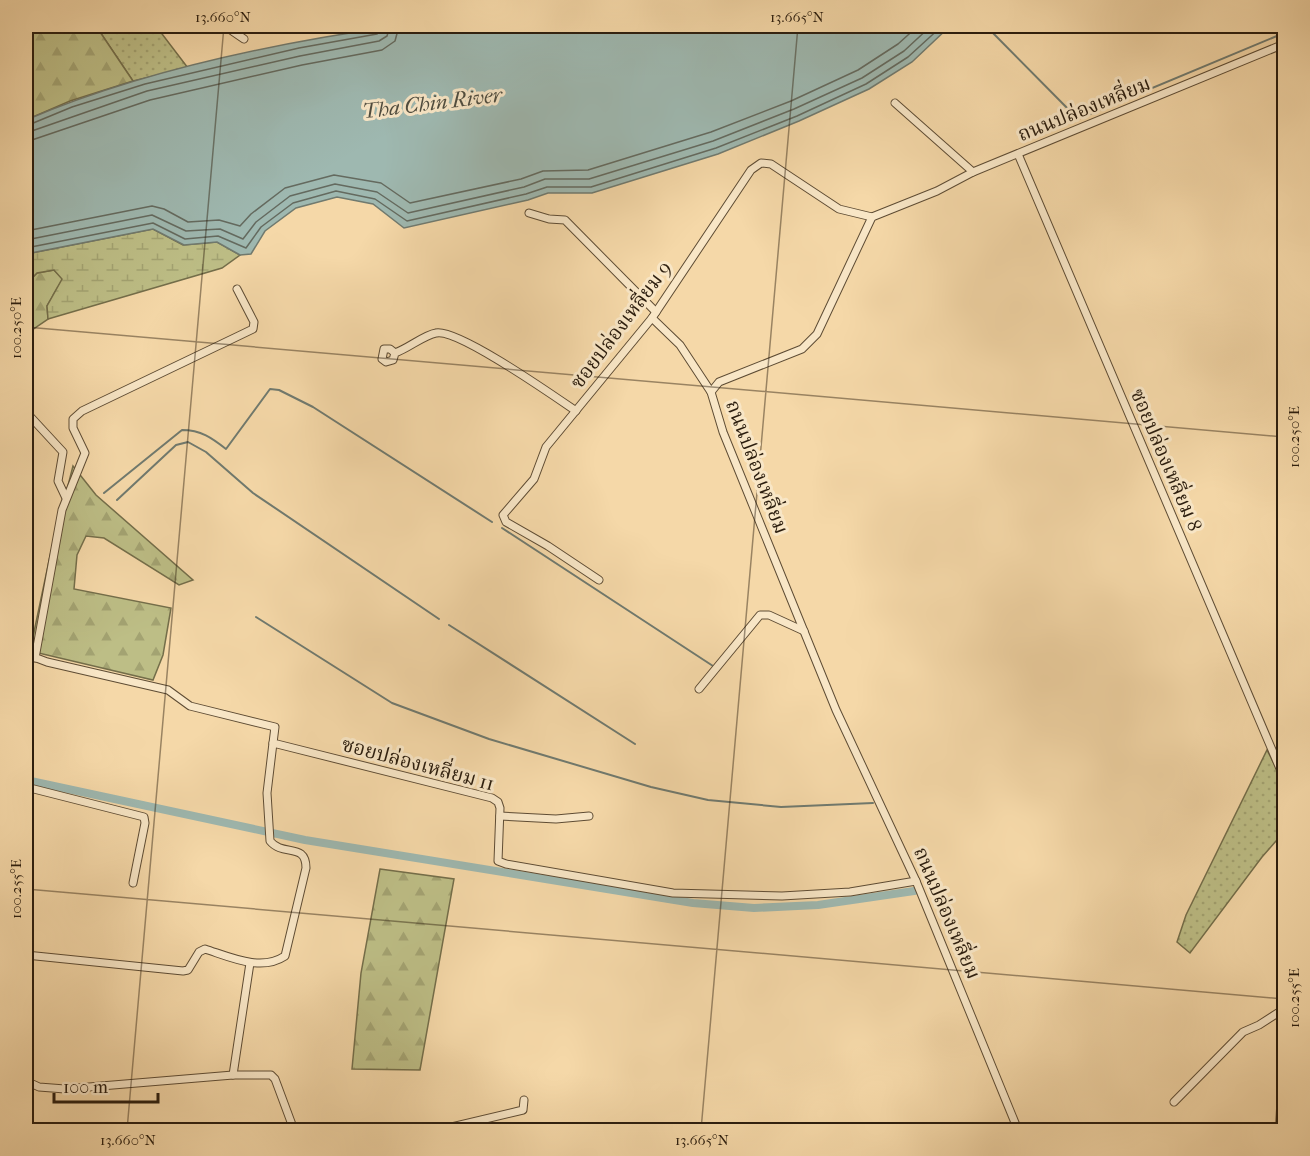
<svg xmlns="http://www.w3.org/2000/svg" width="1310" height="1156" font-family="'IM FELL French Canon','Noto Serif Thai',serif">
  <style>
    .grass { fill: url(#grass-dots); stroke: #746e4a; stroke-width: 1.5 }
    .forest { fill: url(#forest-firs); stroke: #746e4a; stroke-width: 1.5 }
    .wetland { fill: url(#wetland-marsh); stroke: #746e4a; stroke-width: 1.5 }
    .water { fill: #9eb8b0; stroke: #707a6f; stroke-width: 1.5 }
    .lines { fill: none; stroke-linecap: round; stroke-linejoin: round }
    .shore { stroke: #646a5f; stroke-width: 1.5 }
    .stream { stroke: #707a6f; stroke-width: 2 }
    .canal { stroke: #9eb8b0; stroke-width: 8 }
    .minor-casing { stroke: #5e4c34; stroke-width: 9 }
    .minor { stroke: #f8e6c6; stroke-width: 7 }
    .ticks { fill: none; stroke: #2b1d0e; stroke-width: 1.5; stroke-opacity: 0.45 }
    .labels { text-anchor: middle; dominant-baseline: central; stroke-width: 6; stroke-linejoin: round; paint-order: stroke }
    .street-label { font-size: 20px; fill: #2b1d0e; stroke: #f8e6c6 }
    .water-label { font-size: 21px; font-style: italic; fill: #4e4c3f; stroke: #f8e6c6 }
    .neatline { fill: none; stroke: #2b1d0e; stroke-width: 2 }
    .ticks-label { font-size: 15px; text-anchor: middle; fill: #2b1d0e }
  </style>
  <defs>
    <pattern id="grass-dots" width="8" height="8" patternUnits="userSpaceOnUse" patternTransform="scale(1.5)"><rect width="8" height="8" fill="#bdbe86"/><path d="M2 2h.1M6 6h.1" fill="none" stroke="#a3a372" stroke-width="1.8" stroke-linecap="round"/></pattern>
    <pattern id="forest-firs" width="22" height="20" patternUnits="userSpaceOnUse" patternTransform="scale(1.5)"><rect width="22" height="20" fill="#bdbe86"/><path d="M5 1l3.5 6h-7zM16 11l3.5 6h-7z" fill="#a3a372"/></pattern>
    <pattern id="wetland-marsh" width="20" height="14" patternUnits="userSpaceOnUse" patternTransform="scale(1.5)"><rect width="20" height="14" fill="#bdbe86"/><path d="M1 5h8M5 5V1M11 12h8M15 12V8" fill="none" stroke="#a3a372"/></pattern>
  </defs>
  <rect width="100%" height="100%" fill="#f5d8a8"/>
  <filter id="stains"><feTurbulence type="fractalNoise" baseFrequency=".00333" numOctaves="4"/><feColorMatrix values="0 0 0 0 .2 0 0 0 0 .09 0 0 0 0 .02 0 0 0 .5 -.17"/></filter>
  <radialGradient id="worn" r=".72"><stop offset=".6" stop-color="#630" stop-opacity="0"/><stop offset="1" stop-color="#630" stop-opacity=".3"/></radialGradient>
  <g class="grass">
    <polygon points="96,26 156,26 188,68 133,81"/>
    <polygon points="1267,750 1284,783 1284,832 1262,857 1190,953 1177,942 1186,915"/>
  </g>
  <g class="forest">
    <polygon points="37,26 96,26 133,81 70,101 26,120 26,35"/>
    <polygon points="54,270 63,279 47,306 48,319 26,334 26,284 37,273"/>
    <polygon points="73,466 96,495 193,580 179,585 104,538 86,536 77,555 74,589 171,608 163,655 153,680 30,651 50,556"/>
    <polygon points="380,869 454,879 420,1070 352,1069 361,973"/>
  </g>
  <polygon class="wetland" points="153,229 183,245 217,242 240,255 222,268 48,319 47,306 62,279 54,270 37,273 26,284 26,254"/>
  <path class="water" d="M 396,26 L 950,26 L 912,62 L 869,89 L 799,121 L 718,154 L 592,193 L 548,193 L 528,200 L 404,228 L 373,204 L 337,197 L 296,208 L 265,231 L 251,254 L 240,255 L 217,242 L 184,245 L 153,229 L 26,254 L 26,120 C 138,72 275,43 396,26 Z"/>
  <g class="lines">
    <g class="shore">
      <polyline points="26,126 72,107 145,84 299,48 377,34 382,26"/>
      <polyline points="26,133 147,91 300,56 379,41 387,36 390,26"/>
      <polyline points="26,142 150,100 302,65 382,50 395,41 399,26"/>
      <polyline points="26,231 152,206 164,209 188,222 219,220 240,226 251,214 285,188 334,175 381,183 410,203 521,179 543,171 588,170 711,132 791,101 858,70 898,44 918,26"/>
      <polyline points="26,240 152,215 186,231 220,229 243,239 256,222 290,196 335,184 377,192 408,213 524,187 545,179 589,179 713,141 794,109 862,78 904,51 931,26"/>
      <polyline points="26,248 153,223 185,239 218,236 246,248 261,227 293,203 336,191 375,199 407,221 526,194 547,187 591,187 716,148 797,116 866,84 908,57 942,26"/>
    </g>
    <g class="stream">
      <polyline points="986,26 1078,119 1284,33"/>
      <path d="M 104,493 L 182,430 C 201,430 212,438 226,449 L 270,389 L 279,390 L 313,407 L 492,522"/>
      <polyline points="117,500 176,445 188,442 206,452 253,493 439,619"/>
      <polyline points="502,528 713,666"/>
      <polyline points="256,617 392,703 489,739 651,787 708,800 781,807 873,803"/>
      <polyline points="449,625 635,744"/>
    </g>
    <polyline class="canal" points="26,780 305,840 693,903 754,908 818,905 914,891"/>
    <defs>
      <g id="minor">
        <polyline points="225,26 244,39"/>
        <polyline points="26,30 32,26"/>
        <polyline points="895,103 973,172"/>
        <polyline points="1018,154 1284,778"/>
        <polyline points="529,213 549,219 565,220 656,312"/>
        <polyline points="652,318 680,345 711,392"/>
        <path d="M 395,353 L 390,349 L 384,349 L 382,359 L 386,362 L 393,360 L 395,353 C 409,348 424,335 436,333 C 457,328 554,396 576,411"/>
        <polyline points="26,412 63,452 58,481 66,498"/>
        <polyline points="599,580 548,546 506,522 503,515 534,479 546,447 652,318 751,170 761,163 771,164 839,209 872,217"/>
        <polyline points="26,654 47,662 168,690 190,706 275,727 273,743 492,798 498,802 500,808 498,861 506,864 673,893 782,896 850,892 916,881"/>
        <polyline points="35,658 62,510 85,453 73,428 73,419 82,411 253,329 254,322 237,289"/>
        <polyline points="699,689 760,615 769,615 804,631"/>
        <polyline points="26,787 144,817 145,823 133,883"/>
        <polyline points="500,816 556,819 589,816"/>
        <path d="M 26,955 L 183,971 L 188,970 L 199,952 L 205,949 C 230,957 261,972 285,956 L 306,868 C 306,842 283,857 270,841 L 267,793 L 273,743"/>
        <polyline points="233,1075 250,963"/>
        <polyline points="26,1081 39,1087 65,1089 233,1075 271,1075 275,1079 294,1130"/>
        <polyline points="1174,1102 1243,1032 1259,1025 1284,1009"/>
        <polyline points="439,1130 523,1110 524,1100"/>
        <polyline points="1018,1130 916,881 836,710 723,432 711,392 719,382 802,349 817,334 872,217 937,191 973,172 1284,44"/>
      </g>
    </defs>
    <use href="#minor" class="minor-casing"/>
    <use href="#minor" class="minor"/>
  </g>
  <path class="ticks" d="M 26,327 L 1284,437M 26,889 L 1284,999M 127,1130 L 224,26M 701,1130 L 798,26M 1275,1130 L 1284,1021"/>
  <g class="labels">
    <g class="street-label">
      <text transform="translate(1084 109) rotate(-22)">ถนนปล่องเหลี่ยม</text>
      <text transform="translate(621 325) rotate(-53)">ซอยปล่องเหลี่ยม 9</text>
      <text transform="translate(1166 460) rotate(67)">ซอยปล่องเหลี่ยม 8</text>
      <text transform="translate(757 467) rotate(69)">ถนนปล่องเหลี่ยม</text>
      <text transform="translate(418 764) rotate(15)">ซอยปล่องเหลี่ยม 11</text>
      <text transform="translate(947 913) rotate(67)">ถนนปล่องเหลี่ยม</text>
    </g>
    <g class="water-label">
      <text transform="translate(432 103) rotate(-7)">Tha Chin River</text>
    </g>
  </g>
  <rect width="1310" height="1156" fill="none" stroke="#f5d8a8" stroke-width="66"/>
  <path d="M54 1093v9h104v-9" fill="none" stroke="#2b1d0e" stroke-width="3"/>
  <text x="63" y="1093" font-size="18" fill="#2b1d0e" stroke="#f8e6c6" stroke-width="4.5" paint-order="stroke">100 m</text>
  <rect x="33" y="33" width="1244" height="1090" class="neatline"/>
  <g class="ticks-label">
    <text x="223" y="22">13.660°N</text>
    <text x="797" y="22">13.665°N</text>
    <text transform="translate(16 328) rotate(-90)" y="5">100.250°E</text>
    <text transform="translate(1294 437) rotate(-90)" y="5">100.250°E</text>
    <text transform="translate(16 889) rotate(-90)" y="5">100.255°E</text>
    <text transform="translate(1294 998) rotate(-90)" y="5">100.255°E</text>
    <text x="128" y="1145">13.660°N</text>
    <text x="702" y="1145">13.665°N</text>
  </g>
  <rect width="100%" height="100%" filter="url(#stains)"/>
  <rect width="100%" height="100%" fill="url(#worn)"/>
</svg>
